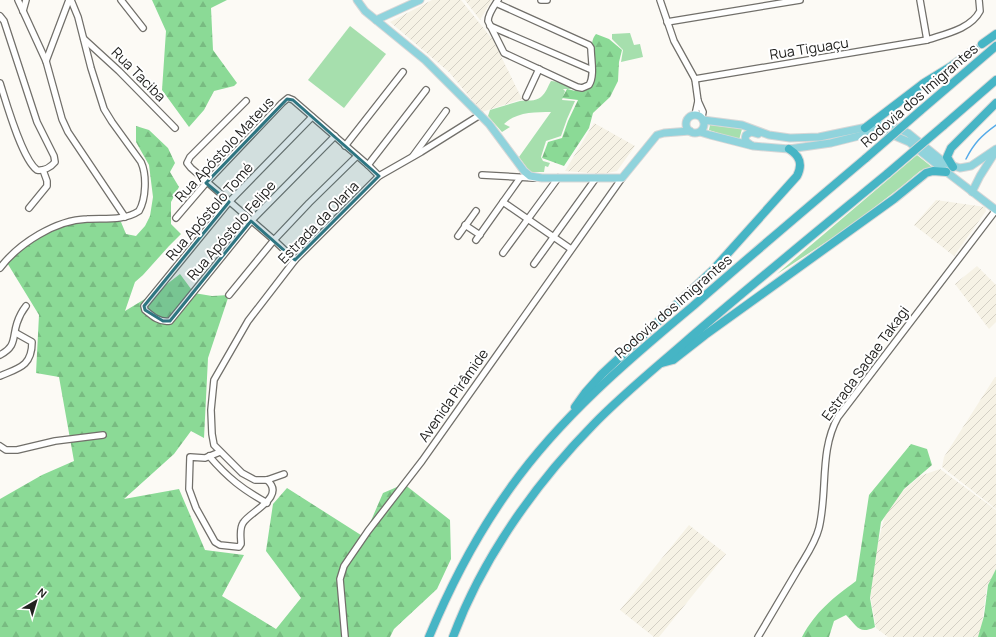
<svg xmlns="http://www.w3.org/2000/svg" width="996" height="637" font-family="Manrope,sans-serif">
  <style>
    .industrial { fill: url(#industrial-furrows) }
    .green { fill: #a6dfad }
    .forest { fill: url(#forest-firs) }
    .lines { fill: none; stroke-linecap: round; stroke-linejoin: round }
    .stream { stroke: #55abe9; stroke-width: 1.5 }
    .minor-casing { stroke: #716f6a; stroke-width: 8 }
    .major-casing { stroke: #d7d7d7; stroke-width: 9 }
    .highway-casing { stroke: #d7d7d7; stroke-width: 10 }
    .minor { stroke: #fff; stroke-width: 5.5 }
    .major { stroke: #90d3dc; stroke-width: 7 }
    .highway { stroke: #46b5c5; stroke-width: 8 }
    .highway-bridge-casing { stroke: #d7d7d7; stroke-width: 10; stroke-linecap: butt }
    .highway-bridge { stroke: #46b5c5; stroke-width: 8 }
    .marked { fill: #2e7581; fill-opacity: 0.2; stroke: #2e7581; stroke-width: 3; stroke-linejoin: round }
    .labels { text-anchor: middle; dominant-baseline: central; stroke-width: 4; stroke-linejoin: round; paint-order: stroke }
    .street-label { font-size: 14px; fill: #222220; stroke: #fff }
  </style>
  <defs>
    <pattern id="industrial-furrows" width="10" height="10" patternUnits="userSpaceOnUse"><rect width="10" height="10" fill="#f6f2e5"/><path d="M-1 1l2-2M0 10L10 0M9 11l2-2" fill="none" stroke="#d3cfc4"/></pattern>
    <pattern id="forest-firs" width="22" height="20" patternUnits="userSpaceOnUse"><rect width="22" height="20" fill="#8bda96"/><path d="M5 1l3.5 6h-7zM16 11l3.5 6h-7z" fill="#78bb81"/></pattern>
  </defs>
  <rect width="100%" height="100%" fill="#fcfaf5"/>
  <g class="industrial">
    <polygon points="432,0 461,0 493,40 522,99 482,112 449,72 390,22"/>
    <polygon points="465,0 492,0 480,20"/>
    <polygon points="594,123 635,146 617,171 603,174 565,171"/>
    <polygon points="936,200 985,207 986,211 954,256 914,225"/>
    <polygon points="977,266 996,285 996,322 989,329 955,284"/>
    <polygon points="995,377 996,377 996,509 942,467 944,457"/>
    <polygon points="940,469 996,510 996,571 987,586 980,637 888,637 876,628 868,583 885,515 897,496 920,476"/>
    <polygon points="689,525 726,554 659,637 654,637 620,610"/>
  </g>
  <g class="green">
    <polygon points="350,26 386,54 344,108 308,80"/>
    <polygon points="630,33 634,45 640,44 643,57 621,62 623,50 612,39 612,34"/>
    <path d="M 551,81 L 561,82 L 575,89 L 563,89 L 565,91 L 562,100 L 575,101 L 567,119 L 561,136 L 546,141 L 541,157 L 543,161 L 550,163 L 548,167 L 545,166 L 544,172 L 530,172 L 519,157 L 551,112 C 535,112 516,112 504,124 L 510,127 L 502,132 L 488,116 L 490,110 C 500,107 510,104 520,101 C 527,100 535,102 541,97 C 546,93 548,86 551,81 Z"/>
    <polygon points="710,125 742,129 739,140 709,130"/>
    <polygon points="917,155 932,167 920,171 902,186 849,227 777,274"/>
  </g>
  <g class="forest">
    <polygon points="152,0 227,0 211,8 213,50 237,83 234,86 214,91 204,110 189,127 162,90 166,31"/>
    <path d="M 596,34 L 609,39 L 622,50 L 619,62 L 618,81 L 610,97 L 593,113 L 589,128 L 564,166 L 542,158 L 548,142 L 562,138 L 568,121 L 578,100 L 562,98 L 567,89 C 572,90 578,92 582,91 C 607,88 583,48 596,34 Z"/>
    <polygon points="136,126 149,130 168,148 175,163 170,172 179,187 171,202 171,224 181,234 169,246 143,275 135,282 125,311 158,291 180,274 194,293 212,296 229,295 208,358 204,438 191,431 174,454 124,499 179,489 205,550 244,555 222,596 276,629 301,598 266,551 273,504 287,488 364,537 383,493 404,484 450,520 451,559 437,589 394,629 390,637 0,637 0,499 42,475 74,461 59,377 36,373 39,315 6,261 31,241 72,221 121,222 126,234 136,236 145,226 150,216 153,197 149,165 136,142"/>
    <path d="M 911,444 L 927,449 L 932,465 L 904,489 L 881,522 L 870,598 L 875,627 C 859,635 857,626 846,615 L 834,621 L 829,637 L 802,637 C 816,611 833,598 856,581 L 869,495 Z"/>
    <polygon points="996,569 996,637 978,637 984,616 988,585"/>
  </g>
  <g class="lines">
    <path class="stream" d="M 966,159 C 974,143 982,135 996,125"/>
    <defs>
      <g id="minor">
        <polyline points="18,0 46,61 62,119 68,132 125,217"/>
        <polyline points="121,0 143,28"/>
        <polyline points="541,0 547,0"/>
        <polyline points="660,0 674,41 695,79 698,101 703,112 702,117"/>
        <polyline points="920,0 927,40"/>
        <path d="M 496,3 L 589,45 L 591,48 C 591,59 595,76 589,85 L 582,88 L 577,87 L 504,53 L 488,21 C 488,14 494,6 498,0"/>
        <polyline points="23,11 26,0"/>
        <path d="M 0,16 L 4,21 L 37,122 L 54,156 L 55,162 C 51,167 44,171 37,170 C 22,159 6,102 0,83"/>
        <polyline points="667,22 800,0"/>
        <polyline points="490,26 592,70"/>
        <polyline points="84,39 119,71 175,128"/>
        <polyline points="46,61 69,0"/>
        <path d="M 695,79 L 927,40 C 945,34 971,29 980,11 L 979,0"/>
        <polyline points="526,97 539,69"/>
        <polyline points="246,101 190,157 187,163 191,168 274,240 295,260"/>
        <polyline points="695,115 698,101"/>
        <path d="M 312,117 L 229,202 L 144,306 L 145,310 C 152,316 160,323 170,321 L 251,221 L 335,136"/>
        <polyline points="345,146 403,72"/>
        <polyline points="413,156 446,111"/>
        <polyline points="368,165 426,90"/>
        <polyline points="482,175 534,178"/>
        <polyline points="503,202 571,249"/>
        <polyline points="29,208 47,186 47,181 43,170"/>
        <polyline points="176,218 206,183 282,103 288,98 293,100 368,165 379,176"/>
        <polyline points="465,225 480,235"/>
        <polyline points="458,236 476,211"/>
        <polyline points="476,240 520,178"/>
        <polyline points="503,253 558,178"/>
        <polyline points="534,264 596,178"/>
        <path d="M 0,268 C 19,243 56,220 87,219 C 105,218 124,221 139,211 C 146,199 147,175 141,162 L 112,122 L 104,109 L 91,68 L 78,17 L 71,0"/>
        <polyline points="229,295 274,240 309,203 357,156"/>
        <path d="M 0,355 C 17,346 12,338 17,323 C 19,317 22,311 26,306"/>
        <path d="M 0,376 C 19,368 32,366 32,342 L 16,333"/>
        <polyline points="0,446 6,450 17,450 55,441 103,435"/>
        <path d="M 220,452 L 205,458 L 190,457 L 189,489 L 196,508 L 215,542 L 220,545 L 239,547 L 241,544 C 241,537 239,529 243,523 C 249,512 287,497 267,480"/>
        <path d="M 209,456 C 228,478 242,489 267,503"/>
        <polyline points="284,474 267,480 255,480 242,473 214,445 212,434 211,410 214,380 248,321 295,260 379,176 421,152 480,115"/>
        <polyline points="345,637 340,579 344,566 368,531 422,461 622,178"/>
        <path d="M 758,637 C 771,615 784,593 797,571 C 805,557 815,544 819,528 C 828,491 819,451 838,417 L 996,210"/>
      </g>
      <g id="major">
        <polyline points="357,0 365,11 425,60 489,124 524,171 530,176 542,178 622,178 657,135 664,133 690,131"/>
        <polyline points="376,20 420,0"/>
        <circle cx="695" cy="124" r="9"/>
        <polyline points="703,120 742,125 769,135 790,138 819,137 877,125 890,125 908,133 945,163 960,168 971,166 996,149"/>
        <polyline points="700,132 710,135 753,146 789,149 831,143 875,132 888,133 909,142 940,167 996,210"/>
        <path d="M 751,145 C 746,142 744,140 746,135 L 751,132 L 758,134"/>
        <polyline points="972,192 980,176 996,151"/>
      </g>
      <g id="highway">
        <polyline points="982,44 996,34"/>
        <polyline points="920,111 996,46"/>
        <polyline points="943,126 996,80"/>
        <polyline points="865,128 924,83 950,67 975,49"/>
        <polyline points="953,167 947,157 951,148 996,103"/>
        <polyline points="662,363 673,360 705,335 894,199 926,173 933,171 946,172"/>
        <path d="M 575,407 L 585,393 L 601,375 L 712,271 L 797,176 C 803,164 800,156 789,149"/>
        <path d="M 429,637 C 451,584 477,534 511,487 C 561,417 627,361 693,306 C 750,256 808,207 866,158"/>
        <path d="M 453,637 C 482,559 535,484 593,425 C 621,396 653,370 684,343 C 751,285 820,229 888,173"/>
      </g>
    </defs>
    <use href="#minor" class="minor-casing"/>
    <use href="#major" class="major-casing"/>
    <use href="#highway" class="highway-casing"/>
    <use href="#minor" class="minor"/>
    <use href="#major" class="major"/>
    <use href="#highway" class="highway"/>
    <defs>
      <g id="highway-bridge">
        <polyline points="866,158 920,111"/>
        <polyline points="888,173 943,126"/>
      </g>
    </defs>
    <use href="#highway-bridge" class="highway-bridge-casing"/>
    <use href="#highway-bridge" class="highway-bridge"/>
  </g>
  <path class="marked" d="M 287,99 L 293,100 L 379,176 L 295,260 L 251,221 L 170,321 L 163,321 L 145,310 L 144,306 L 229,202 L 206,183 Z"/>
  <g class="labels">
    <g class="street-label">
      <text transform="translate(809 48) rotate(-9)">Rua Tiguaçu</text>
      <text transform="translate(139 74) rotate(45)">Rua Taciba</text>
      <text transform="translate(919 95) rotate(-41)">Rodovia dos Imigrantes</text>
      <text transform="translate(224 149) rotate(-47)">Rua Apóstolo Mateus</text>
      <text transform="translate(209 211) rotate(-49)">Rua Apóstolo Tomé</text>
      <text transform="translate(318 222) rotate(-46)">Estrada da Olaria</text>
      <text transform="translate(231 230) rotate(-49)">Rua Apóstolo Felipe</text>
      <text transform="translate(673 306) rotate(-41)">Rodovia dos Imigrantes</text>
      <text transform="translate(865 363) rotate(-54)">Estrada Sadae Takagi</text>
      <text transform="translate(453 395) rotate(-55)">Avenida Pirâmide</text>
    </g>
  </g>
  <g transform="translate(36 601) rotate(38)" stroke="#ffffff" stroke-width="3" paint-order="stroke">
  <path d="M0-3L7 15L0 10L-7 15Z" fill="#222220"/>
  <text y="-6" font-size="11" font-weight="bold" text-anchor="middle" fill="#222220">N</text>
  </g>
</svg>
